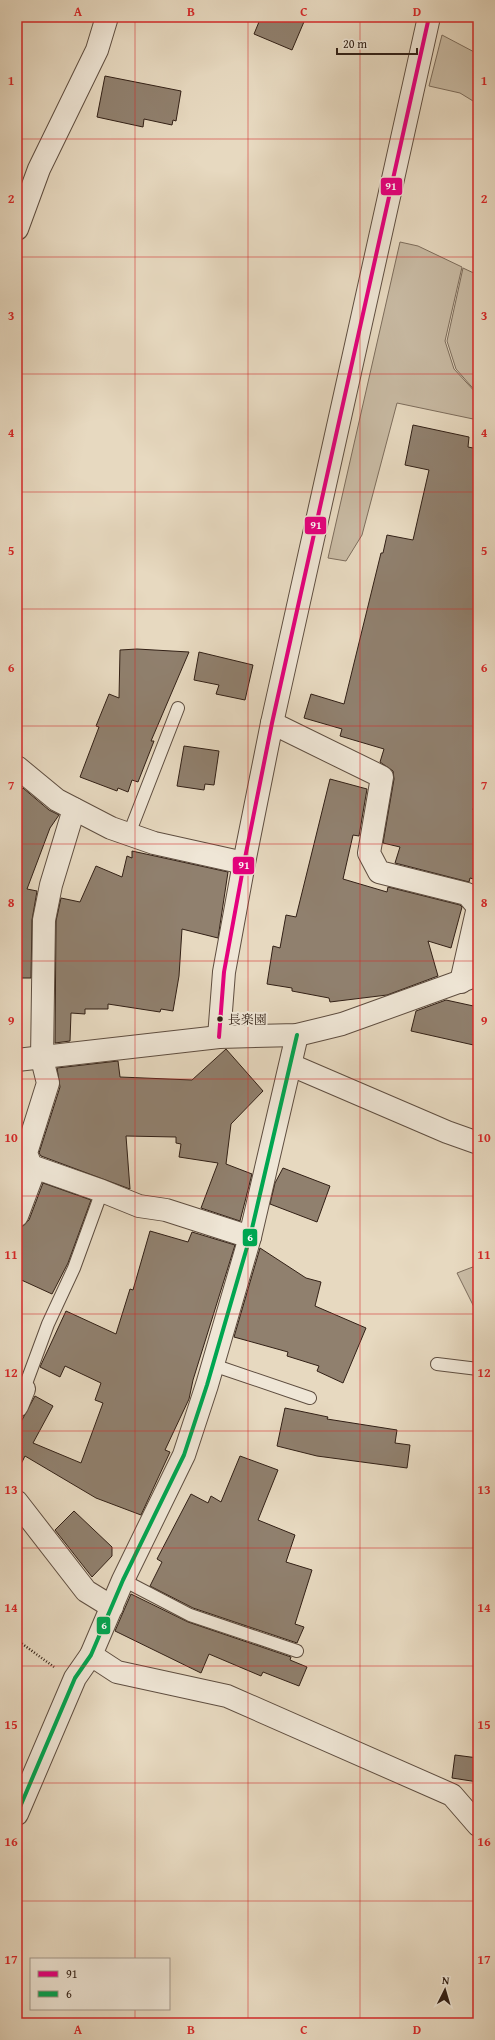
<svg xmlns="http://www.w3.org/2000/svg" width="495" height="2040" font-family="'Gentium Book Plus','Noto Serif JP',serif">
  <style>
    .green { fill: #c8baa3; stroke: #7d6d5c }
    .building { fill: #90806e; stroke: #322016 }
    .lines { fill: none; stroke-linecap: round; stroke-linejoin: round }
    .lane-casing { stroke: #5f4e40; stroke-width: 14 }
    .street-casing { stroke: #5f4e40; stroke-width: 24 }
    .path { stroke: #322016; stroke-width: 2.5; stroke-dasharray: 1 2; stroke-linecap: butt }
    .lane { stroke: #efe6d6; stroke-width: 12 }
    .street { stroke: #efe6d6; stroke-width: 22 }
    .bus-1-casing { stroke: #efe6d6; stroke-width: 7 }
    .bus-2-casing { stroke: #efe6d6; stroke-width: 7 }
    .bus-1 { stroke: #e5007d; stroke-width: 4 }
    .bus-2 { stroke: #00a651; stroke-width: 4 }
    .grid { fill: none; stroke: #d62828; stroke-width: 1; stroke-opacity: 0.55 }
    .bus-dot { fill: #322016; stroke: #efe6d6; stroke-width: 1.5 }
    .labels { text-anchor: middle; dominant-baseline: central; stroke-width: 4; stroke-linejoin: round; paint-order: stroke }
    .bus-label { font-size: 13px; fill: #322016; stroke: #efe6d6; text-anchor: start }
    .line-badge { stroke: #efe6d6; stroke-width: 1.5 }
    .badge-label { font-size: 11px; text-anchor: middle; font-weight: bold; fill: #fff }
    .neatline { fill: none; stroke: #d62828; stroke-width: 1.5 }
    .grid-label { font-size: 13px; text-anchor: middle; font-weight: bold; fill: #d62828 }
  </style>
  <rect width="100%" height="100%" fill="#e7d9c0"/>
  <filter id="stains"><feTurbulence type="fractalNoise" baseFrequency=".005" numOctaves="4"/><feColorMatrix values="0 0 0 0 .2 0 0 0 0 .09 0 0 0 0 .02 0 0 0 .5 -.17"/></filter>
  <radialGradient id="worn" r=".72"><stop offset=".6" stop-color="#630" stop-opacity="0"/><stop offset="1" stop-color="#630" stop-opacity=".3"/></radialGradient>
  <g class="green">
    <polygon points="442,35 478,54 478,104 460,93 429,86"/>
    <polygon points="400,242 418,246 462,267 445,341 454,369 478,395 478,420 397,403 362,535 346,561 328,558"/>
    <polygon points="463,268 478,275 478,394 456,369 447,341"/>
    <polygon points="478,1265 478,1310 476,1311 457,1273"/>
  </g>
  <g class="building">
    <polygon points="261,17 306,17 292,50 254,34"/>
    <polygon points="105,76 181,91 176,121 173,120 172,125 144,119 143,127 97,117"/>
    <polygon points="413,425 469,437 468,447 478,449 478,786 473,810 478,811 478,880 470,878 469,882 395,863 400,847 383,843 394,779 393,771 380,762 384,749 340,736 342,729 304,718 311,694 344,704 381,553 383,553 387,535 413,540 429,470 405,465"/>
    <polygon points="137,649 189,652 151,741 154,741 138,782 132,780 128,792 118,788 117,791 80,777 99,727 96,726 109,694 119,698 120,650"/>
    <polygon points="199,652 253,665 245,700 216,694 219,685 194,680"/>
    <polygon points="184,746 219,751 214,785 205,784 204,790 177,786"/>
    <polygon points="330,779 367,789 359,836 353,835 343,879 387,892 388,887 460,905 462,907 451,948 428,941 438,976 387,995 330,1002 329,998 292,991 292,988 267,984 273,946 280,948 286,915 296,917"/>
    <polygon points="23,788 49,810 59,815 50,828 27,889 37,891 32,920 31,978 20,978 20,974 17,974 17,796"/>
    <polygon points="132,851 228,872 218,938 182,929 179,976 173,1011 161,1009 160,1012 108,1004 108,1009 85,1009 85,1014 71,1013 70,1041 55,1043 56,921 61,898 80,902 96,866 122,877 127,856 132,858"/>
    <polygon points="446,1000 478,1007 478,1046 411,1031 416,1011"/>
    <polygon points="226,1049 263,1091 231,1124 226,1164 252,1174 240,1221 201,1208 218,1163 179,1157 181,1144 176,1143 176,1137 126,1136 130,1189 41,1156 39,1153 60,1087 57,1068 118,1061 120,1077 192,1080"/>
    <polygon points="283,1168 330,1186 317,1222 270,1204 275,1183"/>
    <polygon points="43,1183 91,1200 68,1263 52,1294 17,1278 17,1239 21,1227 29,1220"/>
    <polygon points="150,1231 188,1242 192,1232 235,1245 193,1380 189,1399 165,1450 170,1452 141,1515 96,1498 25,1456 17,1472 17,1429 35,1396 53,1406 33,1443 81,1463 103,1403 95,1400 101,1383 65,1366 60,1377 40,1367 66,1311 116,1334 130,1289 133,1290"/>
    <polygon points="260,1248 306,1278 321,1282 315,1306 366,1328 343,1383 317,1371 319,1366 287,1356 288,1352 234,1337"/>
    <polygon points="285,1408 328,1417 327,1419 397,1430 395,1443 410,1445 407,1468 317,1456 277,1446"/>
    <polygon points="240,1456 278,1470 258,1520 295,1535 286,1562 312,1570 295,1624 304,1627 297,1643 193,1608 150,1586 162,1562 157,1559 191,1494 208,1503 211,1496 221,1502"/>
    <polygon points="74,1511 112,1547 112,1556 92,1577 55,1530"/>
    <polygon points="131,1594 188,1622 291,1657 290,1660 307,1667 299,1686 263,1672 261,1676 209,1654 201,1673 115,1631"/>
    <polygon points="455,1755 478,1758 478,1782 452,1778"/>
  </g>
  <g class="lines">
    <defs>
      <g id="lane">
        <polyline points="129,834 178,708"/>
        <polyline points="437,1364 478,1369"/>
        <polyline points="213,1365 310,1398"/>
        <polyline points="24,1389 48,1324 74,1268 102,1191"/>
        <polyline points="123,1580 190,1615 297,1651"/>
      </g>
      <g id="street">
        <polyline points="17,229 39,169 97,50 107,17"/>
        <polyline points="272,723 382,777 369,853 379,872 467,894 478,907 461,982"/>
        <polyline points="17,767 57,800 111,828 154,843 244,863"/>
        <polyline points="74,809 51,885 44,920 42,1059 48,1083 26,1153 31,1166 102,1191 139,1206 166,1210 250,1237"/>
        <polyline points="219,1037 224,972 244,863 272,723 429,17"/>
        <polyline points="17,1060 219,1037 297,1035 342,1024 478,975"/>
        <polyline points="291,1065 447,1132 478,1143"/>
        <polyline points="17,1216 35,1168"/>
        <polyline points="17,1406 24,1389"/>
        <polyline points="17,1502 86,1591 112,1607"/>
        <polyline points="91,1655 117,1672 227,1696 452,1795 478,1825"/>
        <polyline points="17,1814 75,1678 91,1655 123,1580 184,1455 207,1385 250,1237 297,1035"/>
      </g>
    </defs>
    <use href="#lane" class="lane-casing"/>
    <use href="#street" class="street-casing"/>
    <polyline class="path" points="17,1640 54,1667"/>
    <use href="#lane" class="lane"/>
    <use href="#street" class="street"/>
    <defs>
      <polyline id="bus-1" points="219,1037 224,972 244,863 272,723 429,17"/>
      <polyline id="bus-2" points="17,1814 75,1678 91,1655 123,1580 184,1455 207,1385 250,1237 297,1035"/>
    </defs>
    <use href="#bus-1" class="bus-1-casing"/>
    <use href="#bus-2" class="bus-2-casing"/>
    <use href="#bus-1" class="bus-1"/>
    <use href="#bus-2" class="bus-2"/>
  </g>
  <path class="grid" d="M 135,17 L 135,1959M 248,17 L 248,2023M 360,17 L 360,2023M 17,139 L 478,139M 17,257 L 478,257M 17,374 L 478,374M 17,492 L 478,492M 17,609 L 478,609M 17,726 L 478,726M 17,844 L 478,844M 17,961 L 478,961M 17,1079 L 478,1079M 17,1196 L 478,1196M 17,1314 L 478,1314M 17,1431 L 478,1431M 17,1548 L 478,1548M 17,1666 L 478,1666M 17,1783 L 478,1783M 17,1901 L 478,1901M 135,2009 L 135,2023"/>
  <circle class="bus-dot" cx="220" cy="1019" r="3.5"/>
  <g class="labels">
    <g class="bus-label">
      <text x="228" y="1019">長楽園</text>
    </g>
  </g>
  <g class="line-badge">
    <rect x="380" y="177" width="23" height="19" rx="4" fill="#e5007d"/>
    <rect x="304" y="516" width="23" height="19" rx="4" fill="#e5007d"/>
    <rect x="232" y="856" width="23" height="19" rx="4" fill="#e5007d"/>
    <rect x="242" y="1228" width="16" height="19" rx="4" fill="#00a651"/>
    <rect x="96" y="1616" width="15" height="19" rx="4" fill="#00a651"/>
  </g>
  <g class="badge-label">
    <text x="391" y="190">91</text>
    <text x="316" y="529">91</text>
    <text x="244" y="869">91</text>
    <text x="250" y="1241">6</text>
    <text x="104" y="1629">6</text>
  </g>
  <rect width="495" height="2040" fill="none" stroke="#e7d9c0" stroke-width="44"/>
  <rect x="30" y="1958" width="140" height="52" fill="#efe6d6" stroke="#a39789"/>
  <rect x="38" y="1971" width="20" height="6" fill="#e5007d" stroke="#a39789"/>
  <text x="66" y="1978" font-size="12" fill="#322016">91</text>
  <rect x="38" y="1991" width="20" height="6" fill="#00a651" stroke="#a39789"/>
  <text x="66" y="1998" font-size="12" fill="#322016">6</text>
  <g transform="translate(445 1990) rotate(5)" stroke="#efe6d6" stroke-width="3" paint-order="stroke">
  <path d="M0-3L7 15L0 10L-7 15Z" fill="#322016"/>
  <text y="-6" font-size="11" font-weight="bold" text-anchor="middle" fill="#322016">N</text>
  </g>
  <path d="M337 48v6h80v-6" fill="none" stroke="#322016" stroke-width="2"/>
  <text x="343" y="48" font-size="12" fill="#322016" stroke="#efe6d6" stroke-width="3" paint-order="stroke">20 m</text>
  <rect x="22" y="22" width="451" height="1996" class="neatline"/>
  <g class="grid-label">
    <text x="78" y="16">A</text>
    <text x="191" y="16">B</text>
    <text x="304" y="16">C</text>
    <text x="417" y="16">D</text>
    <text x="11" y="85">1</text>
    <text x="484" y="85">1</text>
    <text x="11" y="203">2</text>
    <text x="484" y="203">2</text>
    <text x="11" y="320">3</text>
    <text x="484" y="320">3</text>
    <text x="11" y="437">4</text>
    <text x="484" y="437">4</text>
    <text x="11" y="555">5</text>
    <text x="484" y="555">5</text>
    <text x="11" y="672">6</text>
    <text x="484" y="672">6</text>
    <text x="11" y="790">7</text>
    <text x="484" y="790">7</text>
    <text x="11" y="907">8</text>
    <text x="484" y="907">8</text>
    <text x="11" y="1025">9</text>
    <text x="484" y="1025">9</text>
    <text x="11" y="1142">10</text>
    <text x="484" y="1142">10</text>
    <text x="11" y="1259">11</text>
    <text x="484" y="1259">11</text>
    <text x="11" y="1377">12</text>
    <text x="484" y="1377">12</text>
    <text x="11" y="1494">13</text>
    <text x="484" y="1494">13</text>
    <text x="11" y="1612">14</text>
    <text x="484" y="1612">14</text>
    <text x="11" y="1729">15</text>
    <text x="484" y="1729">15</text>
    <text x="11" y="1846">16</text>
    <text x="484" y="1846">16</text>
    <text x="11" y="1964">17</text>
    <text x="484" y="1964">17</text>
    <text x="78" y="2034">A</text>
    <text x="191" y="2034">B</text>
    <text x="304" y="2034">C</text>
    <text x="417" y="2034">D</text>
  </g>
  <rect width="100%" height="100%" filter="url(#stains)"/>
  <rect width="100%" height="100%" fill="url(#worn)"/>
</svg>
